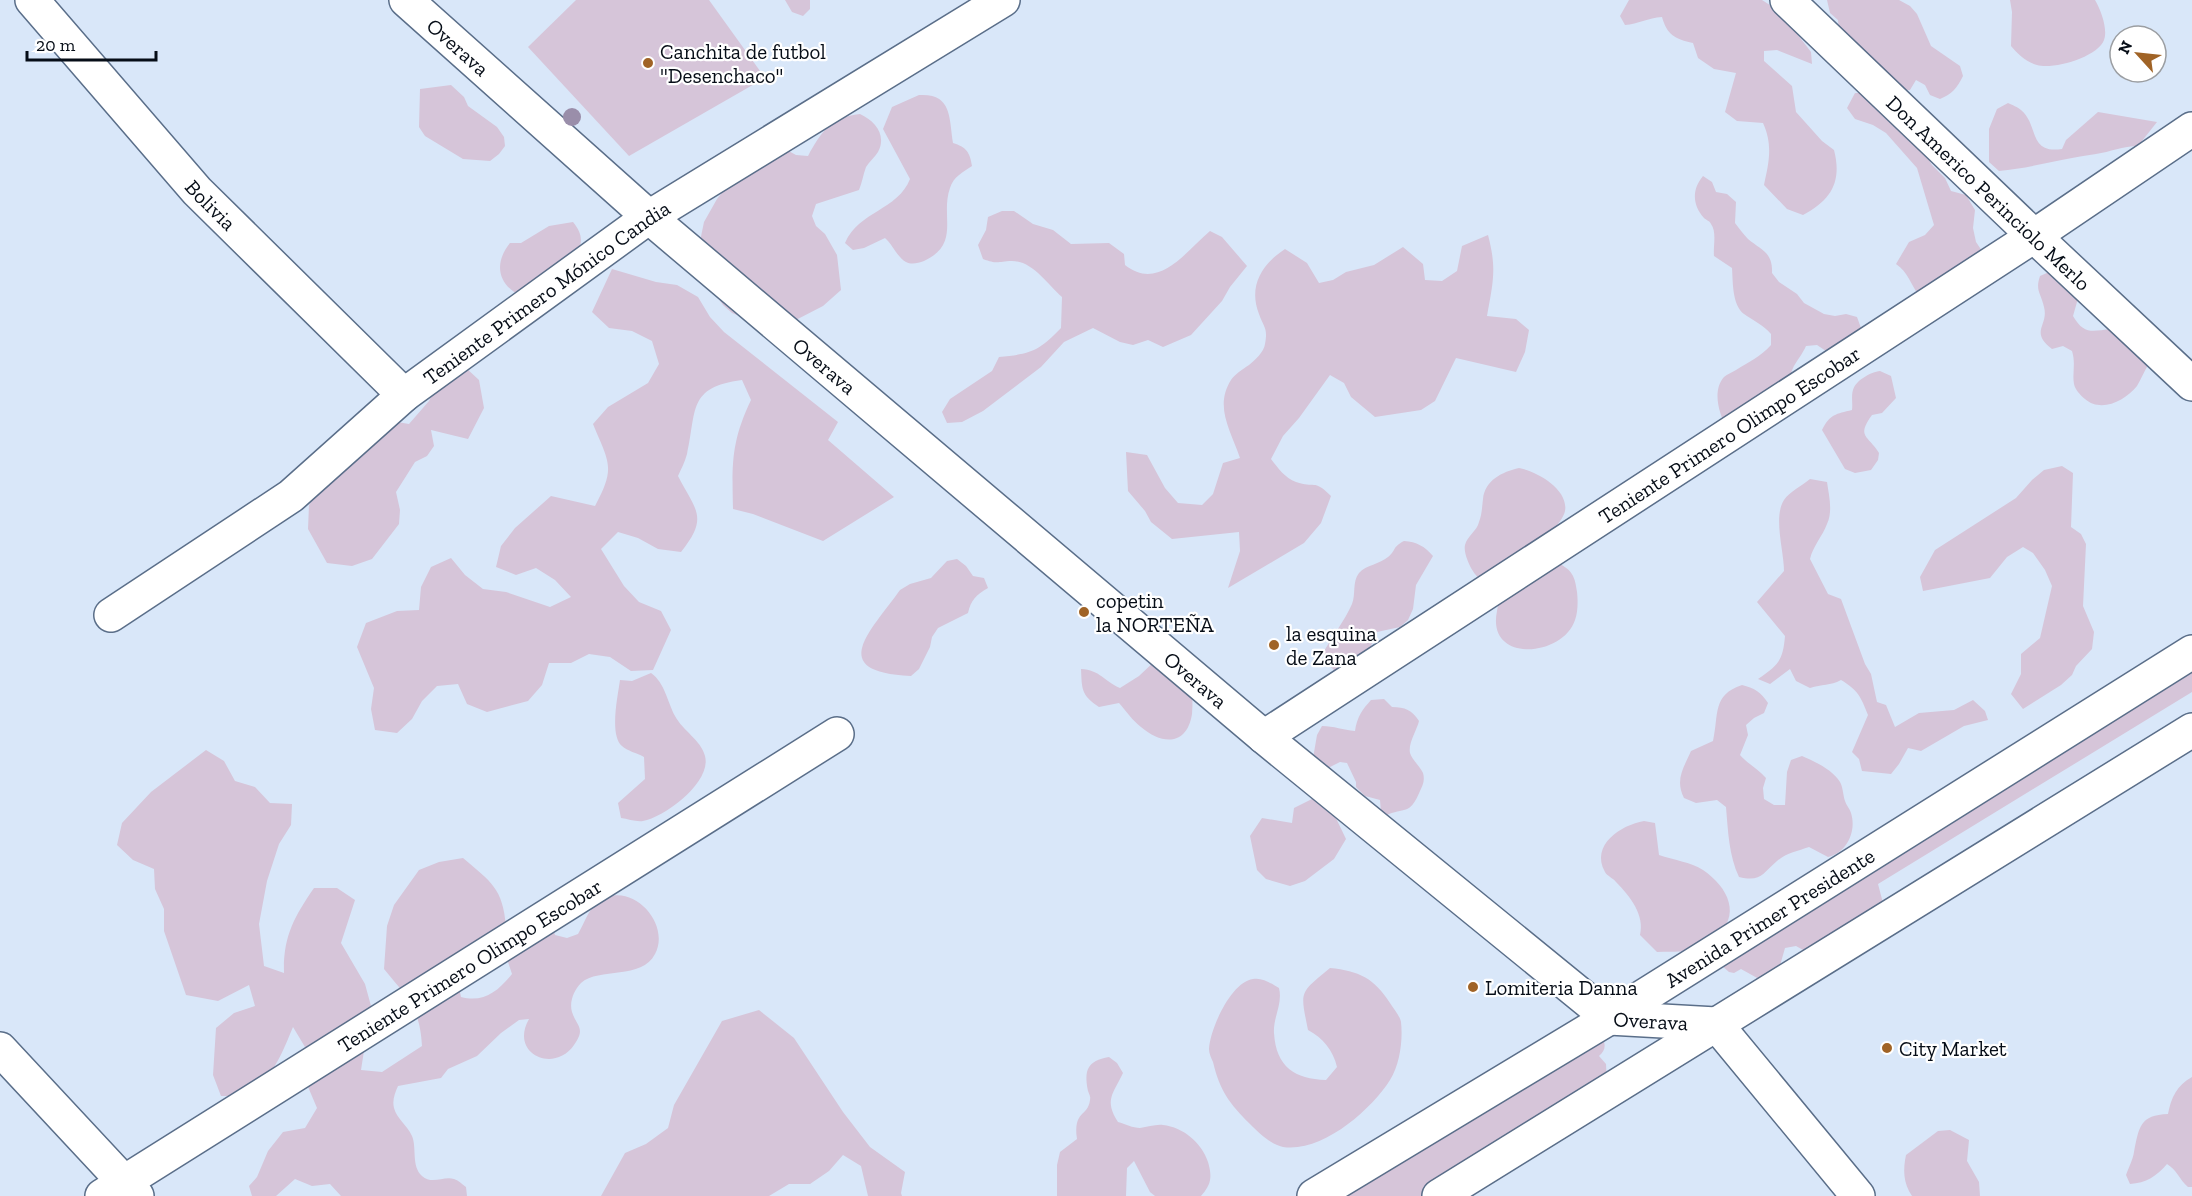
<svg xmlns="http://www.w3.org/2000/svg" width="2192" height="1196" font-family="'Zilla Slab',serif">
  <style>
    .green { fill: #d6c5d9 }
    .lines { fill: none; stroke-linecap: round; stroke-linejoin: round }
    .minor-casing { stroke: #5a6e89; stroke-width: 36 }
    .secondary-casing { stroke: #5a6e89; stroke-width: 36 }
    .minor { stroke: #fff; stroke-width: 33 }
    .secondary { stroke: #fff; stroke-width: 33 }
    .tree { fill: #9a8eaa }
    .poi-dot { fill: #a06326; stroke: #fff; stroke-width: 2 }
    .labels { text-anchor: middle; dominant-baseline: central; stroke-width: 4.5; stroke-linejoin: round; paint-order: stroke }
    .street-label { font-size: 21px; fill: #060d17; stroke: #fff }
    .poi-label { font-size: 21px; fill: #060d17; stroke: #fff; text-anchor: start }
  </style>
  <rect width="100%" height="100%" fill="#d9e7f9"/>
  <g class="green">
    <polygon points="576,0 709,0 765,78 629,156 528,47"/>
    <polygon points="785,0 810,0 810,9 803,16 792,12"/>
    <path d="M 1629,0 L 1762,0 L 1793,20 L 1798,35 L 1811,52 L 1812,64 L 1777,50 L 1764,51 L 1764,61 L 1792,86 L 1796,112 L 1822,141 L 1834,150 C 1842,181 1832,200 1803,215 L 1787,209 L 1764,185 C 1769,162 1773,145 1763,123 L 1737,121 L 1725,112 L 1736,73 L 1714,69 L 1698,58 L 1693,43 C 1675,39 1667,35 1662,17 C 1648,18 1638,24 1625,25 L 1620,16 Z"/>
    <path d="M 1827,0 L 1899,0 L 1910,6 L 1917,14 L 1931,46 L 1960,66 L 1963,76 C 1957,88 1952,94 1940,99 L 1930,95 L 1925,85 L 1916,80 L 1910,90 L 1899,91 L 1839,32 L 1838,20 L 1830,13 Z"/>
    <path d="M 2010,0 L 2095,0 C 2101,10 2108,29 2104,40 C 2098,57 2053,70 2037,65 C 2026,62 2018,54 2011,46 L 2012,12 Z"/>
    <polygon points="451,85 464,97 468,106 497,127 504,137 505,146 499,154 490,161 463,159 425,136 419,127 420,89"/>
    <path d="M 1855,93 L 1869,93 L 1924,152 L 1932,165 L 1945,178 L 1951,191 L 1966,195 L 1975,210 L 1973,228 L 1976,242 L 1984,254 L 1920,297 C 1911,285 1908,272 1896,264 L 1909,242 L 1925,235 L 1934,225 L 1917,168 L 1886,133 L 1873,125 L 1855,119 L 1847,108 Z"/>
    <path d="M 919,95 C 952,93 949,117 953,143 C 966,147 970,152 972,166 C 963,172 953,177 950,188 C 940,216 961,244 924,261 C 918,263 912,265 906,262 C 897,257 893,245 885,238 L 864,248 L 853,250 L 845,243 C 859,211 898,210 910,179 L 883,129 L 892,107 Z"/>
    <path d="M 2008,103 C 2012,105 2018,107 2021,110 C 2039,125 2028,154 2062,149 L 2066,140 L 2098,112 L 2157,122 L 2138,146 C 2123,146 2110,152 2096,154 C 2064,158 2032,168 1999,171 L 1989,162 L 1989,129 L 1997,109 Z"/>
    <path d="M 860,114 C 875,121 887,135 878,152 C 875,157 869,162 866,167 C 863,175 862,183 859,190 L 816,204 L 812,216 L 816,226 L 825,234 L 837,255 L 841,290 L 823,306 L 790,323 L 766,327 L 732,313 L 723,305 L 708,284 L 699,246 L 704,222 L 717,199 L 744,164 L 785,149 L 796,155 L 808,156 C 821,132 831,117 860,114 Z"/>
    <path d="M 1703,176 L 1712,182 L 1716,192 L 1727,194 L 1736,202 L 1735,223 C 1739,228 1743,234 1748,239 C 1761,250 1773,252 1772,273 L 1779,282 L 1797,294 L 1804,303 L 1824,314 L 1835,316 L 1846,314 L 1857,317 L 1865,339 L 1828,362 L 1826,351 L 1817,345 L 1806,346 C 1798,363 1789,366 1790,387 L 1726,426 C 1719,414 1712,390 1724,377 C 1727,374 1733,372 1736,370 C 1749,362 1761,356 1771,345 L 1771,334 C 1763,325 1754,321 1744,314 C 1732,305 1733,282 1732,268 L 1714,256 C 1713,246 1717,232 1711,224 C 1710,221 1706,220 1704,218 C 1692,205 1692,189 1703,176 Z"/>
    <path d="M 1002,211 L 1014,211 L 1033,224 L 1053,230 L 1071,244 L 1109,243 L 1124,254 L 1125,265 C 1159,292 1186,251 1210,231 L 1222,237 L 1247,266 L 1230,287 L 1222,301 L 1191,335 L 1163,347 L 1148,340 L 1133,345 L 1120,342 L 1093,328 L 1064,342 L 1041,367 L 983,411 L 962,422 L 947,423 L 942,412 L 950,399 L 992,371 L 999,357 C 1031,354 1039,351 1061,328 L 1062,297 C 1048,285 1033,261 1012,261 C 998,261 999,265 983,259 L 978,245 L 986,230 L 988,217 Z"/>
    <path d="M 573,222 C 593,246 571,259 553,274 C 543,281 533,289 523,297 C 498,286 493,264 510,243 L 521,243 L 549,226 Z"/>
    <path d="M 1488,235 C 1497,269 1493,282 1487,316 L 1516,319 L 1529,330 L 1525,352 L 1516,372 L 1456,358 L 1435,401 L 1421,410 L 1375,417 L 1351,397 L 1344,383 L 1330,375 L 1299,418 L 1283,436 L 1271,459 C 1278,468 1285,478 1296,482 C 1315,489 1313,478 1331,496 L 1321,523 L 1304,543 L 1228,588 L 1240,551 L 1239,532 L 1172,539 L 1151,522 L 1145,511 L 1128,491 L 1126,452 L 1147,455 L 1165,488 L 1178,503 L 1202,505 L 1213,494 L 1223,463 L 1240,458 C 1231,431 1214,407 1231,380 C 1235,374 1243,369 1249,365 C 1255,360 1264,352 1265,344 C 1268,328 1264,328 1259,314 C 1248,286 1262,264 1285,249 L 1307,263 L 1319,283 L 1333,280 L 1346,272 L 1374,265 L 1403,247 L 1423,264 L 1425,280 L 1442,281 L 1457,271 L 1462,246 Z"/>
    <path d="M 612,269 L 656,282 L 677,285 L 698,297 L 710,317 L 724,332 L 838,422 L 828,440 L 894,497 L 823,541 L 753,514 L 733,509 C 732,464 731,442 751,400 L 742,380 C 687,387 697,411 687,454 C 685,462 681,469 678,476 C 696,511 709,517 681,552 L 658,549 L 638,538 L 618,532 L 601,549 L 624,586 L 639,602 L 661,611 L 671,630 L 653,670 L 631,671 L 610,657 L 589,654 L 571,663 L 549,663 L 542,685 L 528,701 L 487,712 L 467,704 L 458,684 L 437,686 L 422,701 L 412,719 L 397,733 L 375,730 L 371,709 L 374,688 L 357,647 L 366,623 L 397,611 L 419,610 L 421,587 L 431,567 L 451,558 L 465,575 L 483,589 L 506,592 L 550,607 L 571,597 L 555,580 L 536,568 L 516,575 L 496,567 L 501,546 L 515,528 L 551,496 L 595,506 C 616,467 609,463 593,424 L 608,407 L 648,383 L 659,364 L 652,341 L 632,331 L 609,328 L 592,312 Z"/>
    <path d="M 2049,272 L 2079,295 L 2073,316 C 2084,335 2092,331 2111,329 L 2148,365 C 2144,372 2141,379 2137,386 C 2125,401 2101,413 2085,399 C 2080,395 2075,389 2074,384 C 2072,373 2076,364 2072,351 L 2063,346 L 2052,349 C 2029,331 2049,326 2044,307 C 2041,293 2035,291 2040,276 Z"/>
    <polygon points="466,368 479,380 484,408 468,439 431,430 434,446 427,456 415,462 396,492 400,510 399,524 372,559 352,566 327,563 308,529 309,505 335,467 341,435 350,420 380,419 409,424 429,401 442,373"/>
    <path d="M 1880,371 L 1891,376 L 1896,398 L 1882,413 L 1872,415 C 1856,437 1868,435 1879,453 L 1878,460 L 1871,470 L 1855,473 L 1845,469 L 1822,430 C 1830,414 1836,414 1852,410 C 1853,404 1851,396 1853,390 C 1856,380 1871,372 1880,371 Z"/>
    <polygon points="2062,466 2073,473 2071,527 2081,534 2086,544 2083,606 2094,632 2092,649 2076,666 2072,675 2061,685 2023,709 2011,694 2021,674 2021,654 2040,638 2052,586 2045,570 2033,553 2023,547 2007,557 1990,578 1923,591 1920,577 1935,550 2016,498 2032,480 2044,470"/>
    <path d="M 1519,468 C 1536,471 1569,489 1565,511 C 1564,517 1557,525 1553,531 L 1558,563 C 1572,570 1575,576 1577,592 C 1578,600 1578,612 1575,620 C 1563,657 1486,664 1497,611 C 1498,604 1502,596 1505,589 C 1496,586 1487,583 1479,578 C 1472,573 1463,554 1465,545 C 1467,536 1477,531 1479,522 C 1482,514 1482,507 1483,499 C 1485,480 1502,472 1519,468 Z"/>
    <path d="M 1810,479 L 1827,482 C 1829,496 1833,511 1827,524 C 1822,537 1813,546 1810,559 L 1828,594 L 1841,599 L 1865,664 L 1871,674 L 1877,702 L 1886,705 L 1895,727 L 1919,713 L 1954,710 L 1973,700 L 1985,711 L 1988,720 L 1964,726 L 1921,751 L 1908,748 L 1899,764 L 1891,774 L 1862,771 L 1859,759 L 1852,752 L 1868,715 C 1861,697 1858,690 1841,680 C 1830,686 1822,684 1810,688 L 1796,681 L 1790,669 L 1770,684 L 1758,679 C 1778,665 1783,661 1785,636 L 1757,602 L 1784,571 C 1784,551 1773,517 1784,500 C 1789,492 1803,485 1810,479 Z"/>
    <path d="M 1404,541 C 1417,542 1424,546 1433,556 L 1416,585 L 1413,609 L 1408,620 L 1400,627 L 1377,632 L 1364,661 L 1337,673 L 1328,664 L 1323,653 C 1332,637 1345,620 1352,604 C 1356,594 1352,582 1359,573 C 1366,565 1380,564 1388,557 C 1396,551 1392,547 1404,541 Z"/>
    <path d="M 957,559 L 966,566 L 973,576 L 984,578 L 988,588 C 976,595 971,600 968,613 L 938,628 L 932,637 L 930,647 L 919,669 L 911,676 C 825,672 871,631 900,590 L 910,584 L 931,578 L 947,561 Z"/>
    <path d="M 1156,660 L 1192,681 C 1192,692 1193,703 1192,714 C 1187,746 1162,745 1141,727 C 1133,721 1126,711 1119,703 L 1099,707 C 1081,695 1082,689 1081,669 C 1100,670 1104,681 1120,688 L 1139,676 Z"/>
    <polygon points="2192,667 2192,692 1878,884 1883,903 1805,951 1796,946 1785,948 1779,969 1759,979 1741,969 1734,973 1729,972 1721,965"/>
    <path d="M 651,673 C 665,683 667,701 675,716 C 683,731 701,740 705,756 C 712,782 665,817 643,821 C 636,822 628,819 621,818 L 618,803 L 645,779 L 644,757 C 637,753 627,751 622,746 C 609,735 618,695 620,680 L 632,681 Z"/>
    <path d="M 1742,685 C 1754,688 1761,692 1768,703 L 1764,713 L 1754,718 L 1746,725 L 1748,735 L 1740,755 C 1748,764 1758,769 1766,778 L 1763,788 L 1764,799 L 1774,805 L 1785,805 L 1787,772 L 1791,760 L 1802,756 C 1814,761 1833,770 1840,782 C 1843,787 1843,795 1845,801 C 1846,805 1850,809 1851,813 C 1857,832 1846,853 1828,857 L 1809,847 C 1798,851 1786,853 1777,861 C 1762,874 1761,882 1739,877 C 1729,856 1728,831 1726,807 L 1717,800 L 1696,803 L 1684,798 C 1675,780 1683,769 1691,751 L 1713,741 C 1719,714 1712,695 1742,685 Z"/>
    <path d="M 1384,699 L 1392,707 C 1405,707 1412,710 1419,721 C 1417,730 1408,743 1410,753 C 1412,760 1420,766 1423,773 C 1425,780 1423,785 1420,791 C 1409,817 1405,806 1385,816 L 1381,812 L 1380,800 L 1365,796 L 1356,787 L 1356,782 L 1347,763 L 1340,762 L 1324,770 L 1312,764 L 1317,735 L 1322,726 C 1334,726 1343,730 1355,731 C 1357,717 1362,710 1371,700 Z"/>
    <path d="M 206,750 L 224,761 L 235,781 L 255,787 L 270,803 L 292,804 L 291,825 L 279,844 L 267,881 L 259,924 L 264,966 L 284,973 C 283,937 294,917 314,888 L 337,888 L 355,900 L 341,943 L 365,984 L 371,1006 L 361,1070 L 382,1072 L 422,1046 C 420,1008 407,997 384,969 L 387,926 L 394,905 L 419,870 L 439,862 L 463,858 C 491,882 503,888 506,927 L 459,987 L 461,997 C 484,1003 498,991 512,974 L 505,953 L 552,925 L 555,935 L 567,938 L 578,934 C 584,924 588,910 597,903 C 628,877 672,922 655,954 C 642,980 599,967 581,983 C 574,990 569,1002 572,1012 C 577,1027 586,1028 574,1045 C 554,1074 509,1054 529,1019 L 519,1020 L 501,1033 L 477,1056 L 448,1069 L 441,1078 L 398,1086 C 395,1093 392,1100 394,1108 C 397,1119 407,1125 412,1136 C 417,1148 411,1166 422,1176 C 432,1185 443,1176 454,1179 C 458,1180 462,1184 466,1187 L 467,1196 L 341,1196 L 330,1184 L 312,1186 L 295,1179 L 276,1196 L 252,1196 L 249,1186 L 257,1177 L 268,1151 L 283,1132 L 305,1128 L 317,1108 L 300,1068 L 305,1047 L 293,1027 C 282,1053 272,1082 244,1094 C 238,1097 228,1096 221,1096 L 213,1075 L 216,1028 L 234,1013 L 255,1006 L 249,985 L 218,1001 L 186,995 L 164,931 L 164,909 L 155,889 L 154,869 L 133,860 L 117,845 L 122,823 L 151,792 Z"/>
    <polygon points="1314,798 1333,812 1346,839 1334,859 1305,881 1290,886 1266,879 1257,870 1250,836 1262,818 1292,823 1294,808"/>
    <path d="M 1644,821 L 1655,823 L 1659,855 C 1673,860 1691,862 1703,870 C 1728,887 1743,916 1714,938 C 1709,941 1704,947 1699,949 C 1687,953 1670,951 1657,952 L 1640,935 C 1645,915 1630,896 1616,882 C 1613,878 1607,876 1605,872 C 1590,845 1621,825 1644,821 Z"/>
    <path d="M 1330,968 C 1359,971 1374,978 1390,1003 C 1393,1008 1400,1016 1401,1022 C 1403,1040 1400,1064 1390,1080 C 1371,1110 1322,1153 1283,1147 C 1271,1145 1258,1132 1250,1124 C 1229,1103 1220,1091 1213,1062 C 1211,1058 1209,1053 1209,1049 C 1210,1029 1231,982 1253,979 C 1262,977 1272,984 1279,988 C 1283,1004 1273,1017 1274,1033 C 1276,1067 1295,1079 1326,1080 L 1337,1067 C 1333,1050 1323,1038 1308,1030 C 1300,990 1299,994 1330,968 Z"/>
    <polygon points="759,1010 794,1038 843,1112 870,1147 905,1172 901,1193 902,1196 868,1196 861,1166 843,1155 829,1171 810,1184 789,1184 769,1196 601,1196 625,1153 646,1144 668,1128 674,1105 722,1021"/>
    <path d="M 1603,1039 C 1606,1046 1605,1051 1599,1056 L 1606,1064 L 1607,1085 L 1456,1196 L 1320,1196 Z"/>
    <path d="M 1109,1057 L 1117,1063 L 1123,1073 C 1113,1094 1104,1100 1118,1122 C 1125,1124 1133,1128 1140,1128 C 1148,1127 1156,1124 1163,1125 C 1183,1127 1202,1143 1208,1162 C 1212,1176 1212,1184 1201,1196 L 1155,1196 L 1150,1192 L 1134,1161 L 1127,1168 L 1126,1196 L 1057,1196 L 1057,1165 L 1060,1152 L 1077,1139 C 1073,1110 1088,1117 1090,1100 C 1091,1097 1089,1094 1088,1091 C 1084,1070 1087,1061 1109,1057 Z"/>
    <path d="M 2192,1077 L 2192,1187 L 2188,1187 C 2179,1179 2177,1170 2167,1164 C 2157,1176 2146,1183 2130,1184 L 2126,1175 C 2129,1167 2133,1159 2134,1152 C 2139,1127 2140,1115 2168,1114 C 2171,1098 2177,1085 2192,1077 Z"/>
    <path d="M 1950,1130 L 1969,1140 L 1967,1161 L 1979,1182 L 1980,1196 L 1912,1196 C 1903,1183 1903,1169 1906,1155 L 1938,1131 Z"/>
  </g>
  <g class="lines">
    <defs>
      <g id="minor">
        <path id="s1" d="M 32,0 L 197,191 L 404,395"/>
        <path id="s2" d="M 406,0 L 649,217 L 1264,737 L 1609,1018 L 1716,1024 L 1858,1196"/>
        <path id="s3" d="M 1787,0 L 2034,236 L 2192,384"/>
        <path id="s4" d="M 111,615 L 291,496 L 404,395 L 649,217 L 1003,0"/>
        <path id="s5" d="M 1264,737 L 2034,236 L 2192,129"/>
        <polyline points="0,1049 137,1196"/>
        <path id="s6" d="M 102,1196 L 837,734"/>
      </g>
      <g id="secondary">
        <path id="s7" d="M 1314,1196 L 1609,1018 L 2192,652"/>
        <polyline points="1439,1196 2192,730"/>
      </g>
    </defs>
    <use href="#minor" class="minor-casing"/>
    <use href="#secondary" class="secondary-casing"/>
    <use href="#minor" class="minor"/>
    <use href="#secondary" class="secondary"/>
  </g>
  <circle class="tree" cx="572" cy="117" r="9"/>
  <g class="poi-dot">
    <circle cx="648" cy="63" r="6"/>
    <circle cx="1084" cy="612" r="6"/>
    <circle cx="1274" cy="645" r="6"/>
    <circle cx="1473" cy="987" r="6"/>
    <circle cx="1887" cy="1048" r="6"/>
  </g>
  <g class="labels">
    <g class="street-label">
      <text stroke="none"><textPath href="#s2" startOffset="70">Overava</textPath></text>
      <text stroke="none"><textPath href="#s3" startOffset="279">Don Americo Perinciolo Merlo</textPath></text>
      <text stroke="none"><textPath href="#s1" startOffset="272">Bolivia</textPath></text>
      <text stroke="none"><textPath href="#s4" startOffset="543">Teniente Primero Mónico Candia</textPath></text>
      <text stroke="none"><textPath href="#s2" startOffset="556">Overava</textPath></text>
      <text stroke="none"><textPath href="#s5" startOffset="555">Teniente Primero Olimpo Escobar</textPath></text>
      <text stroke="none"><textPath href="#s2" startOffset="1042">Overava</textPath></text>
      <text stroke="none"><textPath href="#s7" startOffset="534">Avenida Primer Presidente</textPath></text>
      <text stroke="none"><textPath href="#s6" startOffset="434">Teniente Primero Olimpo Escobar</textPath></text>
      <text stroke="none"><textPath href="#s2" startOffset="1618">Overava</textPath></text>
    </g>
    <g class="poi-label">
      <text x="660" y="51">Canchita de futbol<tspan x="660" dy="24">"Desenchaco"</tspan></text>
      <text x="1096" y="600">copetin<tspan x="1096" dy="24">la NORTEÑA</tspan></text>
      <text x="1286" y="633">la esquina<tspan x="1286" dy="24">de Zana</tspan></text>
      <text x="1485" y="987">Lomiteria Danna</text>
      <text x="1899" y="1048">City Market</text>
    </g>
  </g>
  <g transform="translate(2138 54) rotate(297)"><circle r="28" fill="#ffffff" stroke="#9b9ea2" stroke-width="1.5"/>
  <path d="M0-4.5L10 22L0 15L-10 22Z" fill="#a06326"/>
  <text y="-9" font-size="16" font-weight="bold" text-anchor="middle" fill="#060d17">N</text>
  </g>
  <path d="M27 51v9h129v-9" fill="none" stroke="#060d17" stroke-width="3"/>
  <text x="36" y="51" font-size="18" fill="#060d17" stroke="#ffffff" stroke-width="4.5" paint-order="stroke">20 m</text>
</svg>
